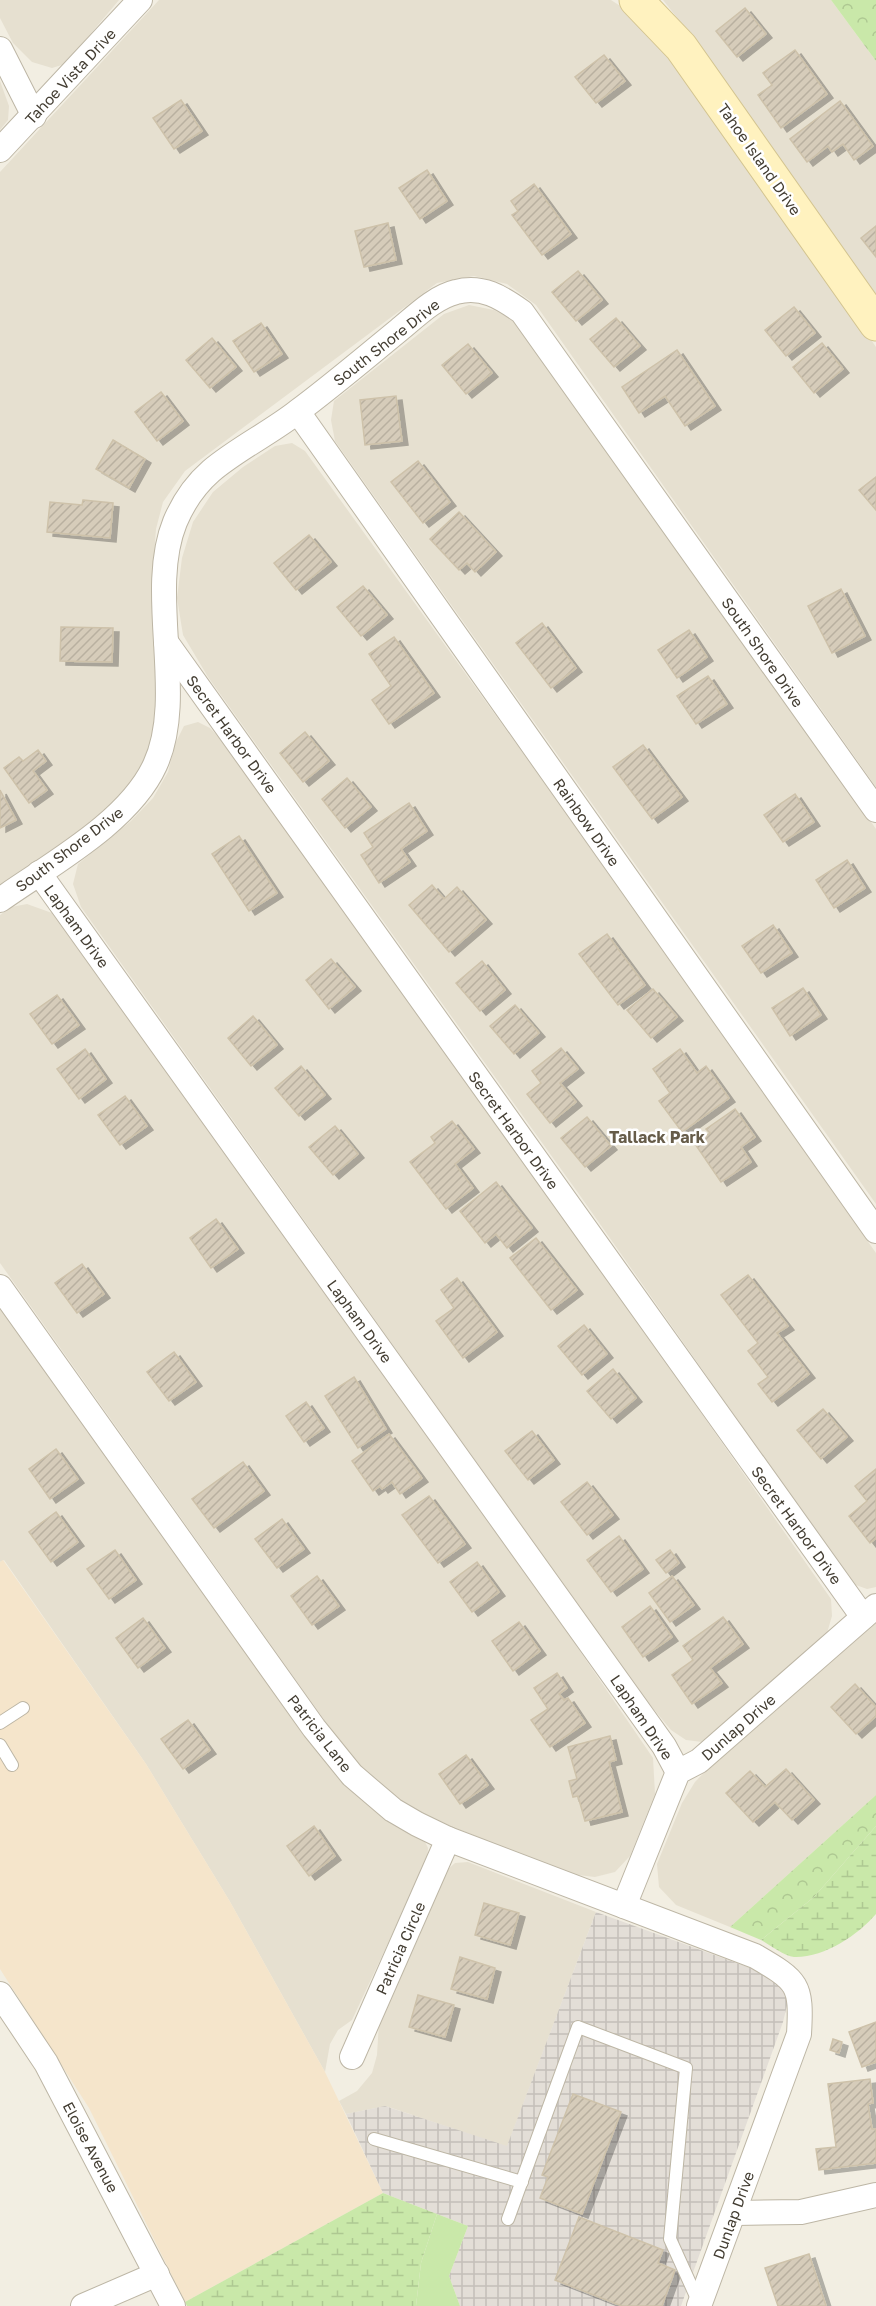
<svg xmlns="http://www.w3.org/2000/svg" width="876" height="2306" font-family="'Golos Text',sans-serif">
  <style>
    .residential { fill: #e6e0d0 }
    .commercial { fill: #f5e5cb }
    .industrial { fill: url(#industrial-grid) }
    .grass { fill: #c9e8a9 }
    .forest { fill: url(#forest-crowns) }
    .wetland { fill: url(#wetland-marsh) }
    .building { fill: url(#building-hatch); stroke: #cec2aa; stroke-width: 1.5; filter: url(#shadow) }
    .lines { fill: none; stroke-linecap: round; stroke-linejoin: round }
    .lane-casing { stroke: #bdb6a5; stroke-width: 14 }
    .street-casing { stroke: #bdb6a5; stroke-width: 26 }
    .secondary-casing { stroke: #d3c490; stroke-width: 35 }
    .lane { stroke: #fff; stroke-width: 12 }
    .street { stroke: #fff; stroke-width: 24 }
    .secondary { stroke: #fff2bf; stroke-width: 33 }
    .labels { text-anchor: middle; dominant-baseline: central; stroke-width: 5; stroke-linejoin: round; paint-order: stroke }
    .street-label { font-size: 15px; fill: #433d32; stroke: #fff }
    .neighbourhood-label { font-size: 16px; font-weight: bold; fill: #665c49; stroke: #fff }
  </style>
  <defs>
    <pattern id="industrial-grid" width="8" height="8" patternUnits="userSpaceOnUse" patternTransform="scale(1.5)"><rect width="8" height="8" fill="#e3ded7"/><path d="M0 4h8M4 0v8" fill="none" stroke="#c4bfb9"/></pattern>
    <pattern id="forest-crowns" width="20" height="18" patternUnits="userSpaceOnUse" patternTransform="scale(1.5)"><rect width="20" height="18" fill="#c9e8a9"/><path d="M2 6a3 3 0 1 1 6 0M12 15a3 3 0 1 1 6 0" fill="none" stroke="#aec892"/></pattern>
    <pattern id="wetland-marsh" width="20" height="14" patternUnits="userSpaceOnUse" patternTransform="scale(1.5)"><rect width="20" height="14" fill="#c9e8a9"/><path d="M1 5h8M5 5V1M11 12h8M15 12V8" fill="none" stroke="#aec892"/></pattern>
    <pattern id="building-hatch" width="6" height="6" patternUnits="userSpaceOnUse" patternTransform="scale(1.5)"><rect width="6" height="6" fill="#d6ccba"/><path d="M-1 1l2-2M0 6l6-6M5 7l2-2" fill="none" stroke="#b9b0a0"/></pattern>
    <filter id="shadow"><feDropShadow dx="6" dy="4" stdDeviation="0" flood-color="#0004"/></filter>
  </defs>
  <rect width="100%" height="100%" fill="#f2eee2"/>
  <g class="residential">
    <polygon points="0,0 119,0 65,64 52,68 32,62 13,43 0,18"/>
    <polygon points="159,0 611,0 631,13 653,37 791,224 876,347 876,787 536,305 507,284 474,276 437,283 185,471 163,502 156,529 152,581 158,713 147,756 134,782 110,810 0,885 0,172"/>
    <polygon points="663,0 831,0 876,61 876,294 702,49"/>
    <polygon points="0,81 9,106 8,120 0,130"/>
    <polygon points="469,305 494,310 517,322 876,829 876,1204 335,441 331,420 334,401 444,314"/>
    <polygon points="292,443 305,451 520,749 876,1253 876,1587 867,1589 853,1584 581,1197 208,677 183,635 177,598 182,558 193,522 213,492 243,467 275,446"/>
    <polygon points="198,722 210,728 225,744 667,1364 831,1599 832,1616 827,1633 702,1742 686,1740 671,1730 646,1700 81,907 73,884 78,864 131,821 153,798 168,772 175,744 184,726"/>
    <polygon points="27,904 52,913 571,1638 653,1758 655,1794 630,1856 615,1872 595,1877 569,1874 431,1818 387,1792 352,1759 0,1263 0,915 11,907"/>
    <polygon points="0,1307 304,1730 424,1840 428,1848 427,1860 352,2020 338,2030 330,2044 325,2072 229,1900 146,1764 4,1560 0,1562"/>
    <polygon points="876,1620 876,1795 730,1927 676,1905 659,1887 657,1864 682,1803 695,1782 719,1757"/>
    <polygon points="468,1862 596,1912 507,2147 386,2106 346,2114 339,2101 357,2091 372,2073 377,2055 379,2022 446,1871 455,1863"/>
  </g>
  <polygon class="commercial" points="3,1560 146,1764 229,1900 325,2072 383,2193 185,2302 89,2108 0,1969 0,1562"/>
  <polygon class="industrial" points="596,1912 753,1969 779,1984 788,2001 783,2022 681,2306 460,2306 449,2276 468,2226 383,2193 346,2114 385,2106 507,2146"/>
  <polygon class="grass" points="437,2214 468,2226 449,2276 460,2306 416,2306 421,2263"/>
  <g class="forest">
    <polygon points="831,0 876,0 876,61"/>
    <polygon points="876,1795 876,1826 814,1897 761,1940 730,1927"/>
  </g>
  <g class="wetland">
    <path d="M 876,1826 L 876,1914 C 858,1935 824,1958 794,1957 C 784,1956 770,1945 761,1940 L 814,1897 Z"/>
    <polygon points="383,2193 437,2214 421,2263 416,2306 187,2306 185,2302"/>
  </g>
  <g class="building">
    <polygon points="745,8 766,34 737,57 716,31"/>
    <polygon points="795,50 827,94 781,128 758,95 772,85 763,73"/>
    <polygon points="604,55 625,81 596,103 575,77"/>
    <polygon points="181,100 202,131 174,149 153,118"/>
    <polygon points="840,101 873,146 854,160 843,144 832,152 828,146 807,162 790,139"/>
    <polygon points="427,170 447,201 420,219 399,188"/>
    <polygon points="534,184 571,234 542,255 512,215 518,211 511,201"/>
    <polygon points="388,223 396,260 364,267 355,231"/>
    <polygon points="876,226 876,257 861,238"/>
    <polygon points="578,271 602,300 576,321 552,292"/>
    <polygon points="794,307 815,333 786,356 765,330"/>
    <polygon points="616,318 640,346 614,367 590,339"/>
    <polygon points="261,323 282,354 254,372 233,341"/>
    <polygon points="212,338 236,367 210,388 186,360"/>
    <polygon points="822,343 843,369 814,393 793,367"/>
    <polygon points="468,344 492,373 466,394 442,365"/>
    <polygon points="677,350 715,406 685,426 665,396 639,413 622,387"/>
    <polygon points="161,392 183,421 157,441 135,412"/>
    <polygon points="396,396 402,441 365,445 360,400"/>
    <polygon points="113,440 145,459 129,488 96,469"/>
    <polygon points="418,461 450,502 423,523 391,482"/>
    <polygon points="876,477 876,510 859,490"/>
    <polygon points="83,500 113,503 110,538 47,532 50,502 82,505"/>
    <polygon points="459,512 496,552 475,572 467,563 459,570 430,539"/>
    <polygon points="309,535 331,562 296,590 274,563"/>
    <polygon points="363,586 387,615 361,636 337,607"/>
    <polygon points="841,589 865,636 832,653 808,606"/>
    <polygon points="542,623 576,668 551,688 516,643"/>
    <polygon points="61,627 113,628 112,662 60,661"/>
    <polygon points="689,630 707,657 677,678 658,650"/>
    <polygon points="394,637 434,693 389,724 372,700 391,686 369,654"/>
    <polygon points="708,676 727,704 696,724 677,696"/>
    <polygon points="305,732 329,761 303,782 280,753"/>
    <polygon points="643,745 682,797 652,819 613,767"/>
    <polygon points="38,750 46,761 33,771 47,790 29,803 4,768 19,757 23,761"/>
    <polygon points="347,778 371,807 345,828 322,799"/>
    <polygon points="0,790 16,820 0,828"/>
    <polygon points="795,794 814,822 783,842 764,815"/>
    <polygon points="409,803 427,831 401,849 410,862 379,883 361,855 373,847 364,833"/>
    <polygon points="239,836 277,893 249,911 212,854"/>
    <polygon points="847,860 865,888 834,908 816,880"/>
    <polygon points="432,885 444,899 457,887 486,920 449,952 409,905"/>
    <polygon points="773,925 792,953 761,973 742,946"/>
    <polygon points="607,934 645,985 618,1005 579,954"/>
    <polygon points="331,959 355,987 329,1009 306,980"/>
    <polygon points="482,961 505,990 480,1011 456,983"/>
    <polygon points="803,988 821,1015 790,1036 772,1008"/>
    <polygon points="653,989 677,1017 651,1038 627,1010"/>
    <polygon points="57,995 79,1025 52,1044 30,1014"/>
    <polygon points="515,1005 539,1033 514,1054 490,1026"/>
    <polygon points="253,1016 277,1045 251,1066 228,1038"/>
    <polygon points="561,1048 578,1069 560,1083 576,1102 550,1123 527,1094 541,1083 532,1071"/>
    <polygon points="85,1049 106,1079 79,1099 57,1069"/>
    <polygon points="680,1049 697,1073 706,1066 729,1098 682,1132 659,1101 670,1093 653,1069"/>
    <polygon points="301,1066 325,1095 299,1116 275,1088"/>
    <polygon points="125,1096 147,1126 120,1145 98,1115"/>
    <polygon points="735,1109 755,1137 741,1147 751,1162 721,1182 695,1144 710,1133 706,1129"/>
    <polygon points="587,1117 611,1146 585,1167 561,1138"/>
    <polygon points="452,1121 474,1149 455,1164 473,1188 446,1209 410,1162 435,1143 431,1137"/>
    <polygon points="335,1126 358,1154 333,1175 309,1147"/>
    <polygon points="496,1182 532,1228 507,1248 496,1234 485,1243 460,1211"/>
    <polygon points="216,1219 238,1249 211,1268 190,1238"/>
    <polygon points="536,1238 577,1290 551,1310 510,1258"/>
    <polygon points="82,1264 104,1294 77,1313 55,1283"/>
    <polygon points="748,1275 788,1326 777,1333 809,1374 772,1402 758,1384 768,1377 748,1351 758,1343 721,1295"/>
    <polygon points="457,1278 497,1332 463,1358 436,1321 454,1308 441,1290"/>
    <polygon points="584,1325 607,1354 582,1375 558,1346"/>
    <polygon points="174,1352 196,1382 169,1401 147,1372"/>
    <polygon points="613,1369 636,1398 611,1419 587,1391"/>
    <polygon points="354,1377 386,1429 358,1448 325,1396"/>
    <polygon points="306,1402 324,1428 304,1442 286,1416"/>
    <polygon points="823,1409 847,1437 821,1459 797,1430"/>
    <polygon points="532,1431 554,1460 528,1480 505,1451"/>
    <polygon points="389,1434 422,1478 400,1494 392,1482 382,1489 380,1486 373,1491 352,1461"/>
    <polygon points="56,1449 78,1479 50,1499 29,1469"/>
    <polygon points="243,1462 264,1491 214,1528 192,1499"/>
    <polygon points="876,1469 876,1538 870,1543 849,1516 867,1501 855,1486"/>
    <polygon points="587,1482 613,1515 587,1535 561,1502"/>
    <polygon points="429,1496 465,1544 438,1563 402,1515"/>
    <polygon points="56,1512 78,1542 51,1562 29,1532"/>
    <polygon points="282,1519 304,1549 277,1568 255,1539"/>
    <polygon points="619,1536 643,1569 611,1592 587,1560"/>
    <polygon points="115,1550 136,1580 109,1599 87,1569"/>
    <polygon points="670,1550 679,1563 666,1573 656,1560"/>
    <polygon points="477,1562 499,1592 472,1612 450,1582"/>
    <polygon points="317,1576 339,1606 312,1625 291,1596"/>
    <polygon points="672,1576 694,1605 670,1622 649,1593"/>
    <polygon points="650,1606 672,1637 643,1657 622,1627"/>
    <polygon points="723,1617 743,1644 710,1668 722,1683 692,1704 672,1675 693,1660 683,1646"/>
    <polygon points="143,1618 165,1648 138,1668 116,1638"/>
    <polygon points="519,1622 540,1651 513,1671 492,1641"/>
    <polygon points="557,1673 567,1688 559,1694 564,1700 568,1698 585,1723 550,1747 531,1720 548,1709 534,1688"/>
    <polygon points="855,1684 876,1707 876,1716 856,1734 831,1707"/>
    <polygon points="188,1720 210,1750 183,1769 161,1739"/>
    <polygon points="610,1736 616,1760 609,1762 622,1812 585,1821 578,1796 573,1797 569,1781 577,1779 568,1747"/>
    <polygon points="466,1755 488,1785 460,1804 439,1774"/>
    <polygon points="786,1769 814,1800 792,1820 775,1802 753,1822 726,1793 750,1771 765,1787"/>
    <polygon points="314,1826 335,1856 309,1876 287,1846"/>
    <polygon points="484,1903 519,1913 510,1945 475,1935"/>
    <polygon points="460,1957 495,1968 487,1999 451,1989"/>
    <polygon points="418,1995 454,2005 445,2037 409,2027"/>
    <polygon points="876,2022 876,2062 862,2067 849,2032"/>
    <polygon points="833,2039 842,2042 839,2053 830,2050"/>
    <polygon points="870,2079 873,2103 868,2104 872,2129 876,2129 876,2163 819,2170 816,2149 836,2147 828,2084"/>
    <polygon points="573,2094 621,2112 582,2214 540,2198 548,2177 542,2175"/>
    <polygon points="579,2217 663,2250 658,2263 675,2270 662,2306 622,2306 555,2280"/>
    <polygon points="809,2254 826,2306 778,2306 765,2268"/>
  </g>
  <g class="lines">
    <defs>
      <g id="lane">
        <polyline points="0,1723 23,1708"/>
        <polyline points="0,1745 12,1765"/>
        <polyline points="374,2139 522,2182"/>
        <polyline points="508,2219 578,2027 686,2068 670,2239 699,2303"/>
      </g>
      <g id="street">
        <polyline points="0,49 34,116"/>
        <polyline points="0,150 140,0"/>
        <polyline points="298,412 876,1231"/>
        <polyline points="166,642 863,1617"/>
        <polyline points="39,873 664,1746 678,1772"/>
        <path d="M 0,900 C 51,864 129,822 155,765 C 187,696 146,593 175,522 C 183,503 195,485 211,471 C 237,449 270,433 297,412 C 332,386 366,357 399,330 C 416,316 435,297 456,292 C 482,285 501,297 522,312 L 876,810"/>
        <path d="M 0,1287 L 314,1728 L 352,1775 L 393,1810 L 417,1824 L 448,1839 L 755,1956 C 798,1981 802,1984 799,2034 L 699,2306"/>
        <polyline points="624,1906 678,1772 699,1761 876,1606"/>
        <polyline points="0,1994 46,2063 173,2306"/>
        <polyline points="352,2057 448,1839"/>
        <polyline points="735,2213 801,2212 876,2195"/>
        <polyline points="83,2306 157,2274"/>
      </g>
      <polyline id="secondary" points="636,0 681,47 876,324"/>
    </defs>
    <use href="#lane" class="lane-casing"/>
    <use href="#street" class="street-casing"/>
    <use href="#secondary" class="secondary-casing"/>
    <use href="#lane" class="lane"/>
    <use href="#street" class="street"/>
    <use href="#secondary" class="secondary"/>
  </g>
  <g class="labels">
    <g class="street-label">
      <text transform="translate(70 76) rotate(-47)">Tahoe Vista Drive</text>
      <text transform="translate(760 159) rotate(55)">Tahoe Island Drive</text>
      <text transform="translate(386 342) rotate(-38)">South Shore Drive</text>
      <text transform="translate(763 652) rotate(55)">South Shore Drive</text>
      <text transform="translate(232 734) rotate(54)">Secret Harbor Drive</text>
      <text transform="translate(587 822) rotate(55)">Rainbow Drive</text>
      <text transform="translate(69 849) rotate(-37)">South Shore Drive</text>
      <text transform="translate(77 926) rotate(54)">Lapham Drive</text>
      <text transform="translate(514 1130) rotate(54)">Secret Harbor Drive</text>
      <text transform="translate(360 1321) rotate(54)">Lapham Drive</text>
      <text transform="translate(797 1525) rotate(54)">Secret Harbor Drive</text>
      <text transform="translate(642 1717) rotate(56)">Lapham Drive</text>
      <text transform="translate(738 1727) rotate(-41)">Dunlap Drive</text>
      <text transform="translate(320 1733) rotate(52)">Patricia Lane</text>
      <text transform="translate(400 1948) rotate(-66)">Patricia Circle</text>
      <text transform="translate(91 2147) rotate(62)">Eloise Avenue</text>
      <text transform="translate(733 2215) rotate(-70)">Dunlap Drive</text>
    </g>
    <g class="neighbourhood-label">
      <text x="657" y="1137">Tallack Park</text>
    </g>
  </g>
</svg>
